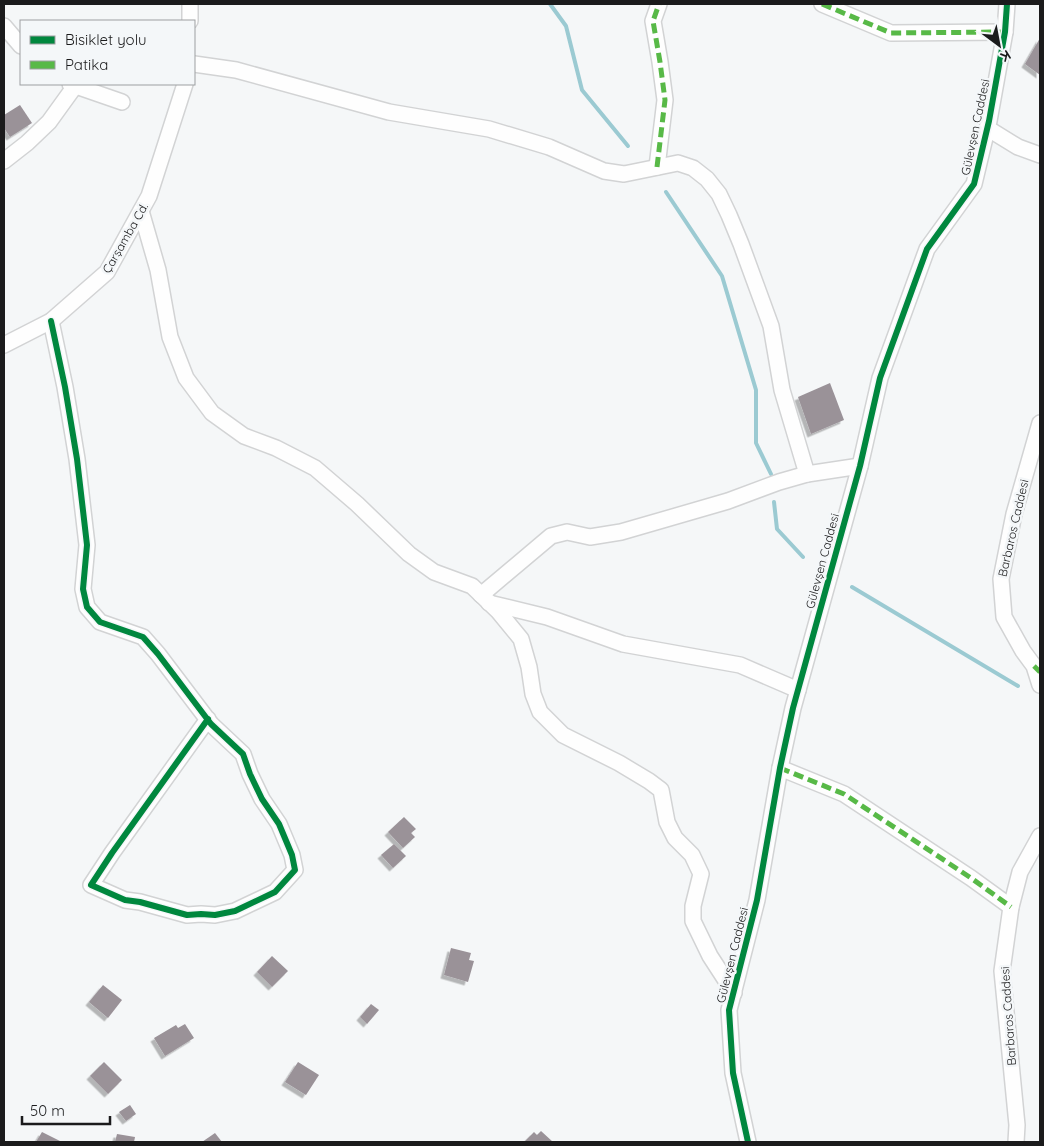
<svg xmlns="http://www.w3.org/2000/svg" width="1044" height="1146" font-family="Quicksand,sans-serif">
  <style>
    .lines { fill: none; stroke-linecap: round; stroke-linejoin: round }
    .stream { stroke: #9bcad2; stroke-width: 4 }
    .building { fill: #9a9298; filter: url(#shadow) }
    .minor-casing { stroke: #d2d3d4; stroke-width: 18 }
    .minor { stroke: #fefefe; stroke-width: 15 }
    .quiet { stroke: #58b947; stroke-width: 5; stroke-dasharray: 10 5; stroke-linecap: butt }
    .cycleway-casing { stroke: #f4f7f9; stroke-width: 9 }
    .cycleway { stroke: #00873e; stroke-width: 6 }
    .labels { text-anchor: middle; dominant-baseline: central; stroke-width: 5; stroke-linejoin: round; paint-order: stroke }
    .street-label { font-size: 12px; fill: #1b1b1c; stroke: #f4f7f9 }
  </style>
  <defs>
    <filter id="shadow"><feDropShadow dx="-3.5" dy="3.5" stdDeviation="0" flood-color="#0004"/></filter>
  </defs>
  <rect width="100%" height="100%" fill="#f5f7f8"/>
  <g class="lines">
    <g class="stream">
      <polyline points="550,4 566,26 582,90 628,146"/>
      <polyline points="666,192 722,276 756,390 756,443 771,474"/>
      <polyline points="774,502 777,529 803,557"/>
      <polyline points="852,587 1018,686"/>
    </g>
  </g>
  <g class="building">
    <polygon points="1040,38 1040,75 1025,64"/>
    <polygon points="20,105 32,123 10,137 4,128 4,115"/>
    <polygon points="830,383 844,420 811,434 798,397"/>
    <polygon points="404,817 416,829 411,833 415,837 403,848 388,832"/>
    <polygon points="394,844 406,856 393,868 381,855"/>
    <polygon points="451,948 471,953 469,960 474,961 468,982 444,975"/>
    <polygon points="272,956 288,971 272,987 257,972"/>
    <polygon points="103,985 122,1000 108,1018 89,1002"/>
    <polygon points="371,1004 379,1010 367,1024 360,1017"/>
    <polygon points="185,1024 194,1038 165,1056 154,1038 176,1025 178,1028"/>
    <polygon points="104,1062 122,1080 108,1094 90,1076"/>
    <polygon points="298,1062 319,1075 306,1095 285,1082"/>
    <polygon points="130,1105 136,1114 126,1121 119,1112"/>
    <polygon points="541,1131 553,1142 524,1142 534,1132 537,1135"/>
    <polygon points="42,1132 62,1142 36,1142"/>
    <polygon points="215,1133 222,1142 202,1142"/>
    <polygon points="117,1134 135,1137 134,1142 115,1142"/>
  </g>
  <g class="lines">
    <defs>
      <g id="minor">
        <polyline points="190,4 190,21"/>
        <polyline points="822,4 891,33 1005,32"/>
        <polyline points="4,26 21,46"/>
        <polyline points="194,64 236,70 389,112 489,129 549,147 604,171 624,174 678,163 693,168 707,179 719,194 729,215 741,244 771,326 782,390 807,474"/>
        <polyline points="70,84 122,102"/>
        <polyline points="987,128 1018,147 1040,155"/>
        <polyline points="4,161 27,143 49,122 75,86"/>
        <polyline points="657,167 665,100 660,62 653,21 659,4"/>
        <polyline points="141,211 158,270 170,337 186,378 212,413 244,436 276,448 315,468 357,504 409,554 434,572 472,586 498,611 521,639 529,667 533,694 540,712 563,735 619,763 649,781 661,790 667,822 675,838 692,855 701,874 693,906 693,921 710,956 734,993"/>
        <polyline points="51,321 65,387 77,459 87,545 83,589 87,607 100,622 143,637 158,654 211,724 243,754 250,774 262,799 279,824 292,855 295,870 275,892 235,911 215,915 201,914 187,915 140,902 125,900 91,885 112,853 208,719"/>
        <polyline points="4,345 51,321 107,272 149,196 185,84"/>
        <polyline points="1040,423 1014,514 1001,579 1004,617 1023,651 1034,666 1040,685"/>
        <polyline points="481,595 551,536 567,532 590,537 621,532 728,501 779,482 807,474 860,466"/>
        <polyline points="489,603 547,617 623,644 740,665 798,690"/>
        <polyline points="780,768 844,794 971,878 1011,907"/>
        <polyline points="748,1142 733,1073 729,1010 757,900 780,768 793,708 860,466 880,378 927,249 974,184 989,121 1005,32 1007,4"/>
        <polyline points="1016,1142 1017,1125 1002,971 1011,907 1020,872 1040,836"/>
      </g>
    </defs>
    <use href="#minor" class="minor-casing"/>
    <use href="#minor" class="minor"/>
    <g class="quiet">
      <polyline points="822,4 891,33 1005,32"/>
      <polyline points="657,167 665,100 660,62 653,21 659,4"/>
      <polyline points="1034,666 1040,672"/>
      <polyline points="780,768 844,794 971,878 1011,907"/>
    </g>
    <defs>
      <g id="cycleway">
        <polyline points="51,321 65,387 77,459 87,545 83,589 87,607 100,622 143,637 158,654 211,724 243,754 250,774 262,799 279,824 292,855 295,870 275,892 235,911 215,915 201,914 187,915 140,902 125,900 91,885 112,853 208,719"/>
        <polyline points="748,1142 733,1073 729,1010 757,900 780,768 793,708 860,466 880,378 927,249 974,184 989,121 1005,32 1007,4"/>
      </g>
    </defs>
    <use href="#cycleway" class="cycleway-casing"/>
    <use href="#cycleway" class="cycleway"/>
  </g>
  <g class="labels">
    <g class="street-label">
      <text transform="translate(975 127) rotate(-78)">Gülevşen Caddesi</text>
      <text transform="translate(125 238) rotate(-60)">Çarşamba Cd.</text>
      <text transform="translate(1013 528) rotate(-77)">Barbaros Caddesi</text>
      <text transform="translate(822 561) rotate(-75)">Gülevşen Caddesi</text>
      <text transform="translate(732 955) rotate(-76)">Gülevşen Caddesi</text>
      <text transform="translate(1008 1016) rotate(-94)">Barbaros Caddesi</text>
    </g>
  </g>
  <rect width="1044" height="1146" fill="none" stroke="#1b1b1c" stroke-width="10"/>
  <rect x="20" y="20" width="175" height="65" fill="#f4f7f9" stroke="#9d9fa1"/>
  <rect x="30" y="36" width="25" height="8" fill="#00873e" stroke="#9d9fa1"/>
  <text x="65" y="45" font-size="15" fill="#1b1b1c">Bisiklet yolu</text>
  <rect x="30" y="61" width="25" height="8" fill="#58b947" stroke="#9d9fa1"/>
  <text x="65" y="70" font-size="15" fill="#1b1b1c">Patika</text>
  <g transform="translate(999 45) rotate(148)" stroke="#f4f7f9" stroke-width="4" paint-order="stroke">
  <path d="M0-4L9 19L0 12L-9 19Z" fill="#1b1b1c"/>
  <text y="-8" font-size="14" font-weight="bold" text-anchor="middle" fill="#1b1b1c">K</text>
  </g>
  <path d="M22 1116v8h88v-8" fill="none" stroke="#1b1b1c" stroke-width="2.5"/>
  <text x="30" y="1116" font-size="15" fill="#1b1b1c" stroke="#f4f7f9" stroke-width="4" paint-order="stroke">50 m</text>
</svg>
